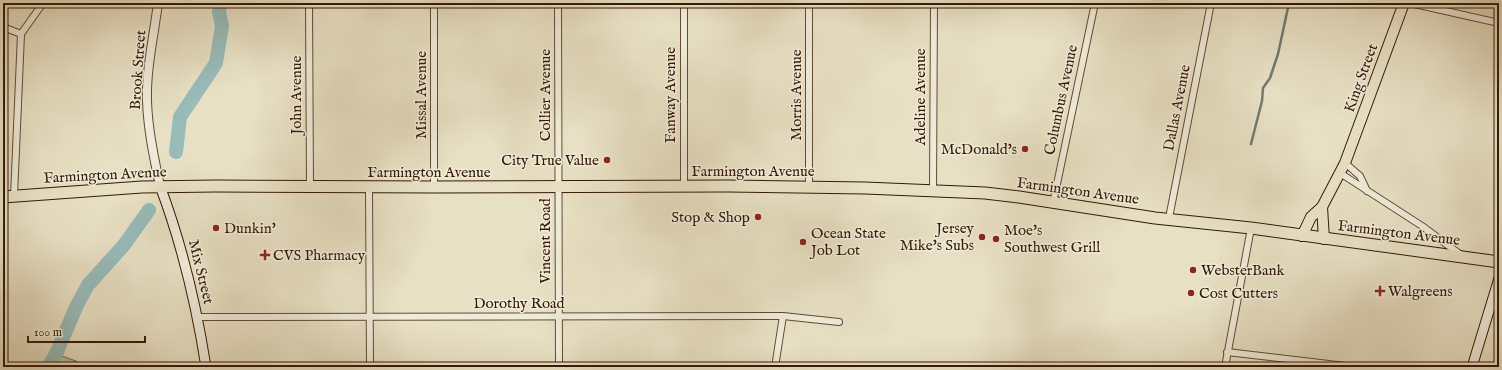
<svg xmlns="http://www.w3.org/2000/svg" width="1502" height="370" font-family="'IM FELL English',serif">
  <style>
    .green { fill: #b3c396; stroke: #746e4d }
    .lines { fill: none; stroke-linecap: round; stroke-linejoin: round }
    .stream { stroke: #707b71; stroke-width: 2.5 }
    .river { stroke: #98bcba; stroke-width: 14 }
    .minor-casing { stroke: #614b34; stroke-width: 8 }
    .tertiary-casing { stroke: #614b34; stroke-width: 10 }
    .secondary-casing { stroke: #341904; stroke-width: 11 }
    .primary-casing { stroke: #341904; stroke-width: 12 }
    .trunk-casing { stroke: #341904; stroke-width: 13 }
    .minor { stroke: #f0ebd9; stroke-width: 6 }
    .tertiary { stroke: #f0ebd9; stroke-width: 8 }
    .secondary { stroke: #f0ebd9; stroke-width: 9 }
    .primary { stroke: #e8e0c4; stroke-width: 10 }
    .trunk { stroke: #e8e0c4; stroke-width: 11 }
    .poi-dot { fill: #8f2418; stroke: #f0ebd9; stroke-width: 1.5 }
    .labels { text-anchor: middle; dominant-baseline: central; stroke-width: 3; stroke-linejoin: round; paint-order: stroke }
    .street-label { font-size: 15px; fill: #341904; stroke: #f0ebd9 }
    .poi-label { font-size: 15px; fill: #341904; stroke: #f0ebd9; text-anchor: start }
  </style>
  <rect width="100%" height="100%" fill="#e8e0c4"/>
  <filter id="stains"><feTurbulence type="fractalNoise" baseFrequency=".005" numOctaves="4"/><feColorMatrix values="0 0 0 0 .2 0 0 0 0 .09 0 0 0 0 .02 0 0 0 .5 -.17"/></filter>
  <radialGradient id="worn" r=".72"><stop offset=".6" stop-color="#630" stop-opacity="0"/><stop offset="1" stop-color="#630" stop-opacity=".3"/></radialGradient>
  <polygon class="green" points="56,354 76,361 84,367 48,367"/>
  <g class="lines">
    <polyline class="stream" points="1251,144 1262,101 1263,88 1270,78 1278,54 1289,3"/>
    <g class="river">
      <polyline points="176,152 180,117 216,63 222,26 219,12 220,3"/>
      <polyline points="48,367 56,354 77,305 88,285 124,245 149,210"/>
    </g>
    <defs>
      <g id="minor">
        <polyline points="309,3 310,187"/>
        <polyline points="434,3 434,187"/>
        <polyline points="558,3 559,367"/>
        <polyline points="809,3 809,186"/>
        <polyline points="1410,3 1499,23"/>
        <polyline points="3,27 21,34"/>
        <polyline points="1345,163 1360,176 1367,191"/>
        <polyline points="1340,173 1422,226 1461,255"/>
        <polyline points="684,186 684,3"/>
        <polyline points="369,187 370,367"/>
        <polyline points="933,191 934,3"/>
        <polyline points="14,196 21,34 43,3"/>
        <polyline points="1053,203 1095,3"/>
        <polyline points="1169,218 1211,3"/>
        <polyline points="198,317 783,316 839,322"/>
        <polyline points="1227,352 1354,367"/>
        <polyline points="775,367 783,316"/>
        <polyline points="1225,367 1251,228"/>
      </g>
      <path id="tertiary" d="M 158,3 C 154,35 146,69 147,101 C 148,130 154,158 160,186"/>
      <g id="secondary">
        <path d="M 160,186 C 183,247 196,303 206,367"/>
        <polyline points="1472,367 1499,278"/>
      </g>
      <g id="primary">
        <polyline points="1322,207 1324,239"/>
        <polyline points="1302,236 1311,217 1322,207 1345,163 1404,3"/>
      </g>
      <polyline id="trunk" points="3,197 142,187 216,186 434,187 728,186 865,188 985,193 1019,197 1155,218 1251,228 1499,262"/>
    </defs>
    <use href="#minor" class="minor-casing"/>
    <use href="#tertiary" class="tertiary-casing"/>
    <use href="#secondary" class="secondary-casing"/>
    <use href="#primary" class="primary-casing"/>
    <use href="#trunk" class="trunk-casing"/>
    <use href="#minor" class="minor"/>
    <use href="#tertiary" class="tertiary"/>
    <use href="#secondary" class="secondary"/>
    <use href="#primary" class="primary"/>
    <use href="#trunk" class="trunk"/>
  </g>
  <g class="poi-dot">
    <circle cx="1025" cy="149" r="4"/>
    <circle cx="607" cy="160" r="4"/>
    <circle cx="758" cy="217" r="4"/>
    <circle cx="216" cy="228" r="4"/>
    <circle cx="982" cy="237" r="4"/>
    <circle cx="996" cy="239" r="4"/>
    <circle cx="803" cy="242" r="4"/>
    <path d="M263 249h4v4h4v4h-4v4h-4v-4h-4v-4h4z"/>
    <circle cx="1193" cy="270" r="4"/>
    <path d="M1378 285h4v4h4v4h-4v4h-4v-4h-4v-4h4z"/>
    <circle cx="1191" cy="293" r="4"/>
  </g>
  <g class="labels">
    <g class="street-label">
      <text transform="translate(138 70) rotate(-86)">Brook Street</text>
      <text transform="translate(1361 78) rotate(-70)">King Street</text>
      <text transform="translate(296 95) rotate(-90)">John Avenue</text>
      <text transform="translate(421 95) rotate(-90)">Missal Avenue</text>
      <text transform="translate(545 95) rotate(-90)">Collier Avenue</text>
      <text transform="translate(670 95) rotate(-90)">Fanway Avenue</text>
      <text transform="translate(796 95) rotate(-90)">Morris Avenue</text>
      <text transform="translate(920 97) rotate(-90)">Adeline Avenue</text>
      <text transform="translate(1061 100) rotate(-78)">Columbus Avenue</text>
      <text transform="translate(1177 108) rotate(-79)">Dallas Avenue</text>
      <text x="753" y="171">Farmington Avenue</text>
      <text x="429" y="172">Farmington Avenue</text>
      <text transform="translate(105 175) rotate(-3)">Farmington Avenue</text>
      <text transform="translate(1078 191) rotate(8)">Farmington Avenue</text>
      <text transform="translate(1399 233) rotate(7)">Farmington Avenue</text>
      <text transform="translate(545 241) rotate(-90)">Vincent Road</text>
      <text transform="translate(201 272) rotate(76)">Mix Street</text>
      <text x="519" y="303">Dorothy Road</text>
    </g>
    <g class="poi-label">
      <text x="1017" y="149" text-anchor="end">McDonald's</text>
      <text x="599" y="160" text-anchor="end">City True Value</text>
      <text x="750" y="217" text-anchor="end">Stop &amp; Shop</text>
      <text x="224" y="228">Dunkin'</text>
      <text x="974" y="228" text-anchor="end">Jersey<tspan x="974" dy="17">Mike's Subs</tspan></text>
      <text x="1004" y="230">Moe's<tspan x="1004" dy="17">Southwest Grill</tspan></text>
      <text x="811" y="233">Ocean State<tspan x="811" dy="17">Job Lot</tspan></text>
      <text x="273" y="255">CVS Pharmacy</text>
      <text x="1201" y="270">WebsterBank</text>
      <text x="1388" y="291">Walgreens</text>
      <text x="1199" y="293">Cost Cutters</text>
    </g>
  </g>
  <rect width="1502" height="370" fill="none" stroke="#e8e0c4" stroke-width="16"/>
  <rect x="4" y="4" width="1494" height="362" fill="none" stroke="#341904" stroke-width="2"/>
  <rect x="8" y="8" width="1486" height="354" fill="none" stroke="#341904"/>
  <path d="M28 336v6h117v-6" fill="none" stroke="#341904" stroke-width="2"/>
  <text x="34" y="336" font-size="12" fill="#341904" stroke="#f0ebd9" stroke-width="3" paint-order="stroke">100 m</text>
  <rect width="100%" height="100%" filter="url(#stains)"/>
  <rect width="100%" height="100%" fill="url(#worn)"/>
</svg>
